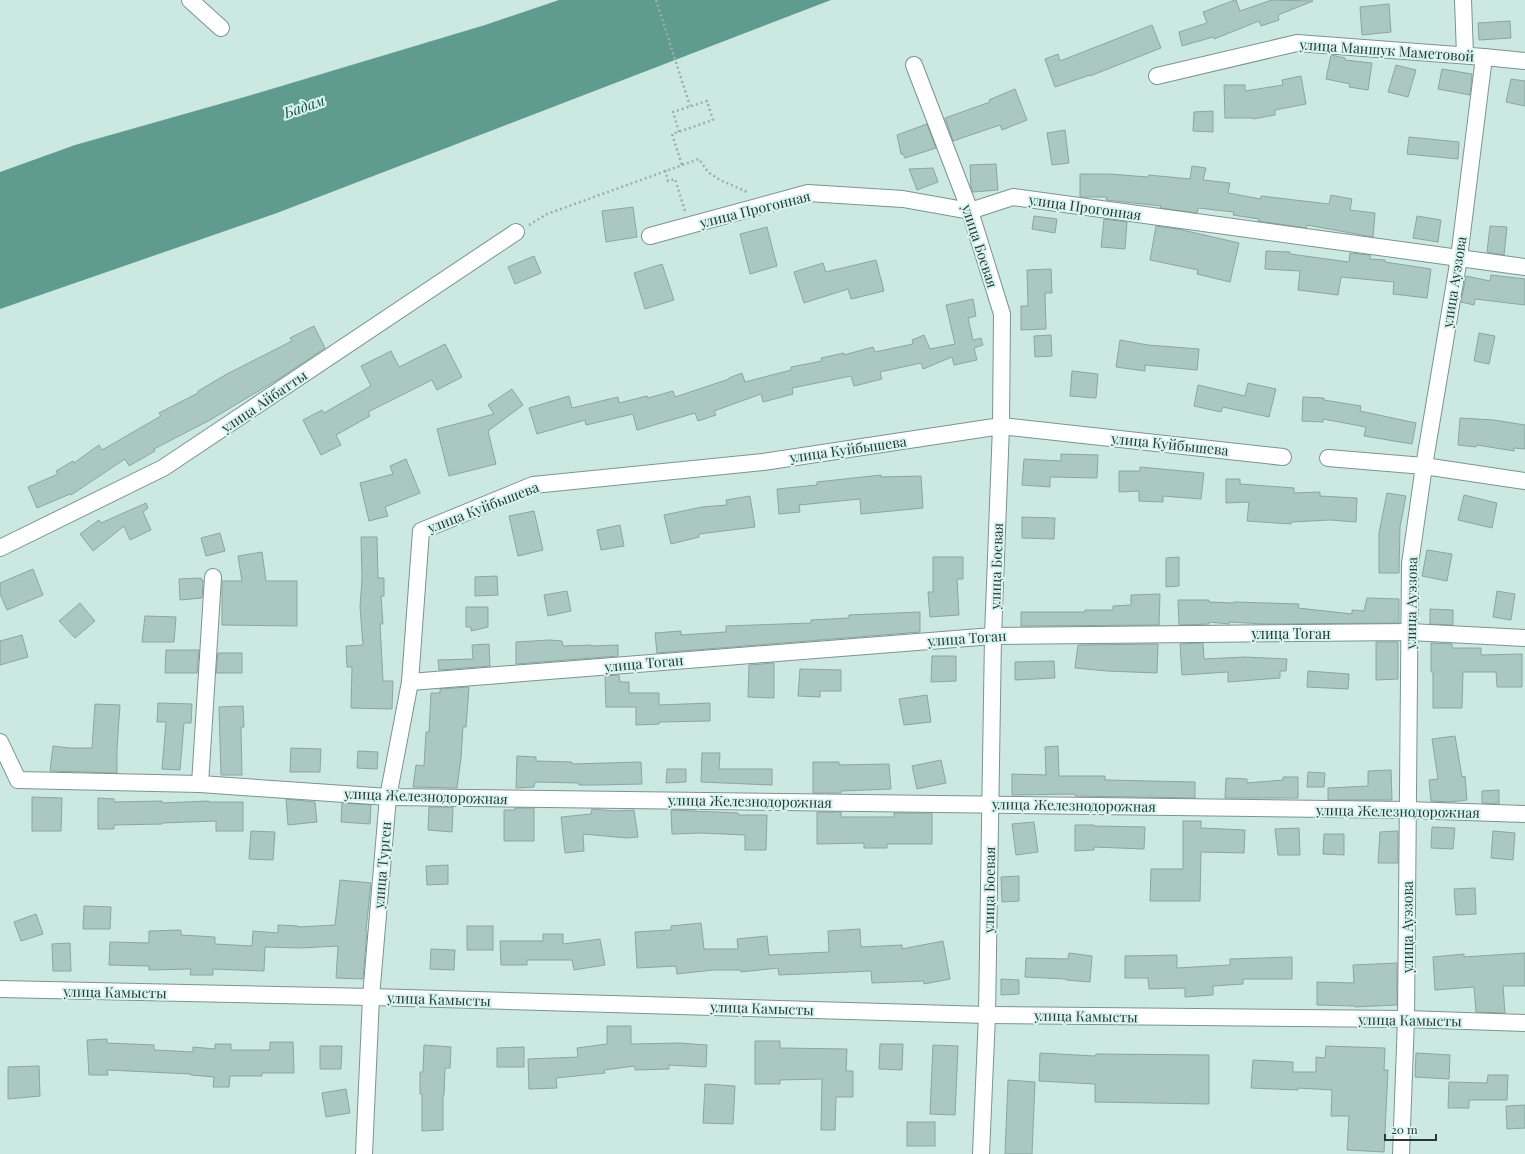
<svg xmlns="http://www.w3.org/2000/svg" width="1525" height="1154" font-family="'Playfair Display',serif">
  <style>
    .water { fill: #609b90 }
    .building { fill: #abc7c1; stroke: #8ba6a0 }
    .lines { fill: none; stroke-linecap: round; stroke-linejoin: round }
    .street-casing { stroke: #7a958f; stroke-width: 18 }
    .path { stroke: #99b0ab; stroke-width: 2.5; stroke-dasharray: 2 3; stroke-linecap: butt }
    .street { stroke: #fff; stroke-width: 16 }
    .labels { text-anchor: middle; dominant-baseline: central; stroke-width: 4; stroke-linejoin: round; paint-order: stroke }
    .street-label { font-size: 14px; fill: #2b3734; stroke: #d8f5ef }
    .water-label { font-size: 15px; font-style: italic; fill: #1a4e45; stroke: #d8f5ef }
  </style>
  <rect width="100%" height="100%" fill="#cbe8e1"/>
  <polygon class="water" points="559,0 831,0 277,213 0,309 0,172 75,145 248,96 485,25"/>
  <g class="building">
    <polygon points="1235,0 1236,0 1240,11 1272,0 1313,1 1278,15 1279,20 1261,26 1259,21 1214,39 1213,37 1182,46 1179,32 1207,23 1203,12"/>
    <polygon points="1389,4 1391,32 1362,35 1360,7"/>
    <polygon points="1510,21 1511,38 1479,40 1478,23"/>
    <polygon points="1152,25 1161,48 1090,76 1090,75 1055,87 1045,59 1058,54 1060,61"/>
    <polygon points="1331,55 1345,58 1345,60 1372,63 1368,90 1349,87 1350,84 1326,79"/>
    <polygon points="1396,65 1416,70 1408,97 1388,92"/>
    <polygon points="1442,69 1472,74 1470,95 1438,89"/>
    <polygon points="1301,76 1306,104 1275,110 1275,115 1253,119 1253,118 1225,118 1224,85 1245,85 1245,91 1283,85 1282,80"/>
    <polygon points="1511,79 1525,81 1525,106 1506,102"/>
    <polygon points="1015,89 1027,120 1002,130 1000,125 953,141 945,118 990,102 989,100"/>
    <polygon points="1213,111 1213,132 1193,131 1194,112"/>
    <polygon points="927,124 936,148 905,158 903,154 901,154 897,135"/>
    <polygon points="1065,130 1069,163 1052,165 1047,133"/>
    <polygon points="1409,137 1459,142 1458,159 1407,154"/>
    <polygon points="996,164 998,190 973,192 971,187 970,165"/>
    <polygon points="1192,166 1206,168 1203,180 1230,183 1228,193 1261,199 1261,196 1329,204 1331,195 1352,199 1350,210 1375,213 1373,237 1307,225 1306,228 1258,221 1259,219 1233,215 1234,212 1198,208 1197,213 1160,208 1161,206 1106,200 1107,197 1080,197 1080,174 1109,174 1148,177 1149,175 1190,179"/>
    <polygon points="933,168 938,182 917,190 909,169"/>
    <polygon points="633,207 637,237 606,242 602,211"/>
    <polygon points="1034,216 1057,219 1055,233 1032,229"/>
    <polygon points="1417,216 1441,220 1438,242 1413,238"/>
    <polygon points="1104,219 1127,222 1125,249 1101,247"/>
    <polygon points="1156,226 1178,229 1239,243 1230,282 1197,274 1198,270 1150,260"/>
    <polygon points="1490,226 1507,227 1504,255 1487,252"/>
    <polygon points="767,227 777,266 750,274 740,234"/>
    <polygon points="1266,251 1290,252 1290,254 1349,262 1350,253 1370,255 1370,259 1385,260 1385,262 1431,269 1427,298 1393,294 1394,282 1341,277 1338,295 1298,290 1300,271 1265,269"/>
    <polygon points="534,256 541,273 515,284 508,267"/>
    <polygon points="876,260 884,291 851,299 848,289 804,303 794,272 823,263 826,272"/>
    <polygon points="662,264 674,300 645,309 634,273"/>
    <polygon points="1051,269 1052,293 1045,293 1046,329 1021,330 1021,306 1028,306 1027,270"/>
    <polygon points="1491,275 1525,279 1525,305 1475,299 1474,305 1461,302 1466,276 1490,281"/>
    <polygon points="973,299 976,316 968,318 973,340 981,338 983,345 974,348 977,360 954,365 952,357 923,369 921,363 880,372 882,379 854,386 851,376 792,388 793,394 763,402 761,394 714,411 716,415 698,421 695,413 637,430 633,414 586,425 585,420 537,434 529,408 569,396 572,408 618,397 619,403 647,396 648,398 673,391 675,397 729,379 729,378 742,373 745,382 791,370 791,367 822,361 821,358 844,353 844,355 873,347 875,352 913,344 912,340 924,335 930,349 955,344 946,305"/>
    <polygon points="314,326 325,348 277,380 210,420 154,449 155,451 129,466 125,459 71,495 70,494 37,508 28,487 58,474 56,471 73,461 74,463 99,445 102,450 161,416 159,413 198,393 198,391 227,374 292,341 290,338"/>
    <polygon points="1479,333 1495,336 1489,364 1474,361"/>
    <polygon points="1051,335 1052,356 1035,357 1034,336"/>
    <polygon points="1120,340 1148,345 1199,349 1197,370 1145,365 1145,371 1116,367"/>
    <polygon points="445,344 462,377 437,390 432,380 368,412 370,416 336,435 341,445 321,455 303,420 322,410 324,413 371,386 361,366 391,351 399,367"/>
    <polygon points="1072,371 1098,374 1096,398 1070,396"/>
    <polygon points="1248,383 1276,389 1269,417 1223,407 1221,412 1194,406 1198,385 1245,396"/>
    <polygon points="512,389 523,405 488,431 496,464 449,476 437,429 494,414 488,405"/>
    <polygon points="1303,397 1324,398 1324,400 1361,406 1360,411 1416,423 1412,444 1364,436 1366,427 1323,419 1323,422 1302,421"/>
    <polygon points="1460,418 1494,420 1525,425 1525,449 1514,448 1514,451 1477,445 1476,447 1458,445"/>
    <polygon points="1061,454 1098,455 1097,478 1050,477 1050,487 1022,485 1024,459 1061,461"/>
    <polygon points="406,459 420,493 385,507 388,516 369,521 360,483 393,474 390,466"/>
    <polygon points="1140,467 1204,473 1201,499 1163,496 1163,502 1139,501 1139,491 1119,492 1119,471 1140,471"/>
    <polygon points="881,475 881,477 921,476 923,508 861,514 860,499 799,505 800,512 779,514 777,489 817,485 817,482"/>
    <polygon points="1226,479 1240,479 1240,484 1294,488 1294,493 1320,492 1320,496 1357,498 1356,522 1330,520 1291,522 1291,524 1247,521 1249,502 1226,503"/>
    <polygon points="1387,493 1406,496 1400,527 1399,573 1379,573 1379,533"/>
    <polygon points="1464,495 1497,503 1492,528 1458,520"/>
    <polygon points="750,496 755,527 699,534 699,537 671,544 664,515 702,507 727,505 726,500"/>
    <polygon points="146,503 148,508 143,512 151,530 130,540 124,526 93,551 80,534 99,520 101,523"/>
    <polygon points="534,511 543,550 518,556 509,516"/>
    <polygon points="1022,517 1055,518 1054,539 1022,538"/>
    <polygon points="620,525 624,546 601,550 597,530"/>
    <polygon points="220,533 225,551 206,556 201,538"/>
    <polygon points="361,537 377,537 378,578 384,578 384,596 381,596 383,624 380,624 383,681 393,681 392,709 351,708 352,667 347,667 346,646 363,645 360,607 362,578"/>
    <polygon points="1427,550 1452,554 1447,581 1422,576"/>
    <polygon points="262,552 266,581 297,581 297,626 222,625 222,581 242,581 238,556"/>
    <polygon points="933,557 963,557 963,579 957,579 959,615 930,617 928,592 933,592"/>
    <polygon points="1179,557 1179,586 1166,587 1166,558"/>
    <polygon points="33,569 43,595 7,610 0,594 0,583"/>
    <polygon points="497,576 498,595 475,596 475,577"/>
    <polygon points="201,578 201,580 203,580 202,598 180,600 179,579"/>
    <polygon points="567,591 571,611 548,616 544,595"/>
    <polygon points="1497,591 1515,594 1511,620 1493,617"/>
    <polygon points="1160,594 1159,625 1021,626 1021,612 1085,612 1085,610 1113,610 1113,606 1131,605 1131,595"/>
    <polygon points="1367,598 1399,599 1399,623 1263,624 1229,622 1229,624 1209,622 1209,624 1179,625 1178,600 1209,600 1209,602 1233,603 1234,602 1299,604 1298,608 1352,614 1352,610 1364,611"/>
    <polygon points="80,603 95,621 75,638 59,621"/>
    <polygon points="466,607 488,607 488,627 471,631 471,627 466,627"/>
    <polygon points="1430,609 1453,610 1453,625 1430,624"/>
    <polygon points="920,612 920,632 657,653 655,633 681,631 681,635 726,632 726,626 811,623 811,620 849,618 849,615"/>
    <polygon points="145,616 176,617 174,642 142,642"/>
    <polygon points="22,635 28,657 0,665 0,641"/>
    <polygon points="550,640 562,641 563,646 591,645 591,646 618,645 618,656 516,664 516,642"/>
    <polygon points="1376,642 1398,642 1398,679 1376,680"/>
    <polygon points="1203,643 1204,659 1244,657 1287,659 1286,671 1280,671 1280,678 1228,682 1228,672 1182,675 1180,644"/>
    <polygon points="1431,643 1452,644 1452,648 1481,648 1481,655 1522,654 1522,687 1497,687 1496,672 1463,672 1462,708 1433,708 1433,672 1431,672"/>
    <polygon points="489,644 490,666 439,670 438,660 473,659 472,645"/>
    <polygon points="1158,644 1157,673 1107,671 1075,668 1078,645"/>
    <polygon points="166,650 199,650 197,673 165,673"/>
    <polygon points="218,653 242,653 242,673 216,673"/>
    <polygon points="932,656 956,656 956,681 931,682"/>
    <polygon points="1054,661 1055,678 1015,680 1015,662"/>
    <polygon points="774,663 774,698 748,697 749,665"/>
    <polygon points="800,669 841,670 841,691 820,691 820,697 798,696"/>
    <polygon points="1308,671 1349,674 1348,689 1307,687"/>
    <polygon points="619,675 620,682 629,682 629,693 659,693 659,705 710,703 710,721 659,722 659,724 636,725 636,707 606,707 605,676"/>
    <polygon points="469,687 466,727 463,727 461,758 457,788 413,787 416,765 424,766 426,732 429,732 431,693 440,693 440,689"/>
    <polygon points="927,695 931,722 904,725 899,699"/>
    <polygon points="158,703 192,704 191,723 184,723 180,770 162,769 166,722 157,722"/>
    <polygon points="95,704 120,705 117,749 117,773 50,771 53,746 69,748 92,748"/>
    <polygon points="243,706 244,727 241,727 242,775 221,775 219,707"/>
    <polygon points="1455,736 1462,777 1465,776 1467,800 1450,802 1431,801 1429,780 1438,779 1432,739"/>
    <polygon points="1058,746 1059,776 1105,776 1105,780 1195,782 1195,798 1075,796 1075,794 1012,795 1012,774 1046,775 1045,747"/>
    <polygon points="291,748 321,749 320,772 290,772"/>
    <polygon points="358,751 378,752 377,769 357,768"/>
    <polygon points="702,753 720,753 719,769 772,769 772,785 701,782"/>
    <polygon points="517,756 536,757 536,761 572,762 572,764 641,762 642,784 594,785 579,785 579,783 535,782 534,787 516,788"/>
    <polygon points="941,760 946,783 917,789 912,766"/>
    <polygon points="813,762 839,762 839,765 889,764 891,789 841,791 841,793 813,793"/>
    <polygon points="667,769 686,769 686,782 666,783"/>
    <polygon points="1391,770 1392,800 1328,800 1328,788 1368,786 1368,771"/>
    <polygon points="1308,772 1325,773 1324,787 1307,787"/>
    <polygon points="1283,777 1298,777 1298,798 1225,798 1226,778 1247,779 1247,783 1283,780"/>
    <polygon points="1499,790 1499,804 1482,803 1482,791"/>
    <polygon points="32,797 62,798 61,831 32,831"/>
    <polygon points="98,798 114,799 114,802 162,801 162,803 209,801 209,802 243,802 243,831 216,831 216,821 162,823 162,824 114,825 114,829 98,829"/>
    <polygon points="286,799 315,802 317,822 288,825"/>
    <polygon points="342,803 371,805 370,824 341,822"/>
    <polygon points="429,807 453,807 452,832 428,830"/>
    <polygon points="515,808 534,808 534,841 504,841 504,810 515,810"/>
    <polygon points="592,809 615,811 634,810 638,837 627,838 583,834 584,851 565,853 561,817 591,814"/>
    <polygon points="671,810 738,813 738,815 767,815 766,850 745,850 745,835 701,833 672,834"/>
    <polygon points="817,812 841,812 841,817 894,817 894,813 932,813 932,844 887,844 887,848 864,848 864,843 817,844"/>
    <polygon points="1183,821 1201,821 1201,828 1245,830 1244,853 1201,852 1200,901 1150,901 1151,869 1183,869"/>
    <polygon points="1034,822 1038,852 1016,855 1012,824"/>
    <polygon points="1075,825 1094,825 1094,826 1145,827 1144,849 1094,847 1094,850 1075,851"/>
    <polygon points="1432,827 1455,828 1453,849 1431,848"/>
    <polygon points="1299,828 1300,855 1278,855 1275,829"/>
    <polygon points="251,831 275,832 273,860 249,859"/>
    <polygon points="1398,831 1398,863 1378,863 1380,832"/>
    <polygon points="1493,831 1515,833 1513,860 1491,858"/>
    <polygon points="1324,834 1344,834 1344,855 1323,854"/>
    <polygon points="448,865 448,884 427,885 426,866"/>
    <polygon points="1019,876 1019,901 1002,902 1001,877"/>
    <polygon points="340,880 371,883 366,930 367,931 363,979 336,978 338,946 301,948 265,947 264,971 213,969 213,975 190,975 191,969 149,970 149,966 109,965 110,942 149,943 149,931 181,930 181,935 215,937 215,944 252,946 253,931 278,933 278,925 298,926 298,927 335,925"/>
    <polygon points="1475,888 1476,914 1456,915 1454,889"/>
    <polygon points="84,906 111,907 110,929 83,929"/>
    <polygon points="36,914 43,934 21,941 14,922"/>
    <polygon points="701,923 704,949 738,949 737,939 767,936 769,955 829,952 828,931 860,929 861,947 902,945 902,949 943,941 950,979 924,984 924,981 872,983 871,971 779,975 778,968 741,972 741,970 713,970 677,974 676,966 637,968 635,932 671,930 671,926"/>
    <rect x="467" y="926" width="26" height="24"/>
    <polygon points="543,934 563,934 563,944 600,939 605,965 574,970 572,960 527,960 527,965 501,965 500,941 543,941"/>
    <polygon points="70,943 71,971 53,971 52,944"/>
    <polygon points="431,949 455,950 454,970 430,969"/>
    <polygon points="1069,953 1092,956 1090,982 1066,980 1066,979 1025,977 1026,958 1068,959"/>
    <polygon points="1525,953 1525,986 1503,986 1505,1013 1476,1012 1474,987 1435,990 1433,957 1464,954 1464,957"/>
    <polygon points="1177,955 1177,968 1230,965 1230,959 1292,957 1292,979 1243,979 1243,984 1213,986 1213,995 1185,997 1185,988 1149,989 1148,978 1125,978 1125,956"/>
    <polygon points="1397,963 1397,1005 1355,1007 1355,1006 1317,1005 1317,982 1354,983 1353,965"/>
    <polygon points="1001,979 1019,980 1019,994 1001,995"/>
    <polygon points="607,1026 631,1026 631,1044 679,1043 707,1045 706,1067 669,1065 669,1069 635,1070 635,1066 604,1070 605,1073 556,1078 557,1088 529,1089 528,1059 578,1057 577,1048 607,1044"/>
    <polygon points="107,1039 107,1043 154,1045 154,1050 193,1052 193,1047 215,1049 215,1044 231,1044 231,1050 270,1050 270,1042 293,1042 294,1073 262,1073 262,1076 230,1076 229,1087 213,1087 214,1077 191,1075 191,1074 107,1070 108,1075 89,1075 87,1040"/>
    <polygon points="755,1041 780,1041 780,1048 847,1049 846,1071 853,1071 853,1097 836,1097 835,1130 821,1130 822,1079 780,1080 780,1084 755,1084"/>
    <polygon points="880,1044 903,1044 902,1070 879,1069"/>
    <polygon points="424,1045 451,1047 450,1068 445,1068 444,1095 443,1095 443,1130 422,1131 422,1094 420,1094 420,1072 423,1072"/>
    <polygon points="933,1045 958,1046 955,1115 930,1114"/>
    <polygon points="320,1046 342,1046 341,1069 320,1069"/>
    <polygon points="1326,1046 1385,1048 1384,1070 1388,1070 1384,1152 1347,1150 1349,1116 1331,1116 1332,1090 1298,1088 1298,1090 1251,1088 1253,1060 1293,1062 1293,1072 1316,1072 1316,1057 1325,1058"/>
    <polygon points="524,1047 524,1067 497,1067 497,1048"/>
    <polygon points="1040,1053 1095,1056 1096,1054 1209,1055 1209,1104 1095,1102 1095,1084 1039,1081"/>
    <polygon points="1416,1053 1450,1055 1449,1079 1415,1077"/>
    <polygon points="39,1066 40,1096 8,1099 8,1067"/>
    <polygon points="1488,1075 1508,1075 1507,1100 1469,1100 1469,1108 1448,1108 1449,1082 1487,1083"/>
    <polygon points="1008,1080 1035,1082 1032,1154 1005,1154"/>
    <polygon points="705,1084 735,1086 733,1124 703,1123"/>
    <polygon points="346,1089 350,1113 326,1117 322,1093"/>
    <polygon points="1525,1105 1525,1128 1507,1129 1506,1106"/>
    <rect x="907" y="1122" width="28" height="24"/>
  </g>
  <g class="lines">
    <defs>
      <g id="street">
        <polyline points="190,0 221,28"/>
        <polyline points="1463,0 1465,55"/>
        <polyline points="914,65 970,211 1002,314 1001,426 993,636 987,1015 981,1154"/>
        <polyline points="1157,76 1297,43 1484,57 1525,61"/>
        <polyline points="650,236 808,193 903,199 970,211 1013,197 1525,267"/>
        <polyline points="1328,458 1424,466 1525,481"/>
        <polyline points="0,548 163,468 516,232"/>
        <polyline points="410,682 993,636 1410,632 1525,638"/>
        <polyline points="0,742 18,780 200,784 388,797 1407,810 1525,814"/>
        <polyline points="200,784 213,577"/>
        <polyline points="0,989 371,997 987,1015 1406,1019 1525,1023"/>
        <polyline points="364,1154 371,997 388,797 410,682 421,531 533,485 763,462 1001,426 1283,457"/>
        <polyline points="1401,1154 1406,1019 1410,564 1424,466 1459,258 1484,57"/>
      </g>
    </defs>
    <use href="#street" class="street-casing"/>
    <g class="path">
      <polyline points="656,0 690,106"/>
      <polyline points="679,132 673,112 707,101 713,120 672,134 682,165"/>
      <polyline points="665,170 668,181 675,179 685,211"/>
      <polyline points="529,225 547,214 699,159 708,172 720,180 747,192"/>
    </g>
    <use href="#street" class="street"/>
  </g>
  <g class="labels">
    <g class="street-label">
      <text transform="translate(1387 50) rotate(4)">улица Маншук Маметовой</text>
      <text transform="translate(1085 207) rotate(8)">улица Прогонная</text>
      <text transform="translate(755 209) rotate(-14)">улица Прогонная</text>
      <text transform="translate(980 246) rotate(72)">улица Боевая</text>
      <text transform="translate(1454 282) rotate(-81)">улица Ауэзова</text>
      <text transform="translate(264 401) rotate(-34)">улица Айбатты</text>
      <text transform="translate(1170 444) rotate(6)">улица Куйбышева</text>
      <text transform="translate(848 449) rotate(-8)">улица Куйбышева</text>
      <text transform="translate(483 507) rotate(-21)">улица Куйбышева</text>
      <text transform="translate(996 566) rotate(-88)">улица Боевая</text>
      <text transform="translate(1411 603) rotate(-89)">улица Ауэзова</text>
      <text x="1291" y="633">улица Тоган</text>
      <text transform="translate(967 638) rotate(-4)">улица Тоган</text>
      <text transform="translate(644 663) rotate(-5)">улица Тоган</text>
      <text transform="translate(426 796) rotate(2)">улица Железнодорожная</text>
      <text transform="translate(750 801) rotate(1)">улица Железнодорожная</text>
      <text transform="translate(1074 805) rotate(1)">улица Железнодорожная</text>
      <text transform="translate(1398 811) rotate(1)">улица Железнодорожная</text>
      <text transform="translate(382 865) rotate(-85)">улица Турген</text>
      <text transform="translate(989 890) rotate(-89)">улица Боевая</text>
      <text transform="translate(1407 927) rotate(-90)">улица Ауэзова</text>
      <text transform="translate(115 992) rotate(1)">улица Камысты</text>
      <text transform="translate(439 999) rotate(2)">улица Камысты</text>
      <text transform="translate(762 1008) rotate(2)">улица Камысты</text>
      <text transform="translate(1086 1016) rotate(1)">улица Камысты</text>
      <text transform="translate(1410 1020) rotate(1)">улица Камысты</text>
    </g>
    <g class="water-label">
      <text transform="translate(304 106) rotate(-19)">Бадам</text>
    </g>
  </g>
  <path d="M1385 1134v6h51v-6" fill="none" stroke="#2b3734" stroke-width="2"/>
  <text x="1391" y="1134" font-size="12" fill="#2b3734" stroke="#d8f5ef" stroke-width="3" paint-order="stroke">20 m</text>
</svg>
